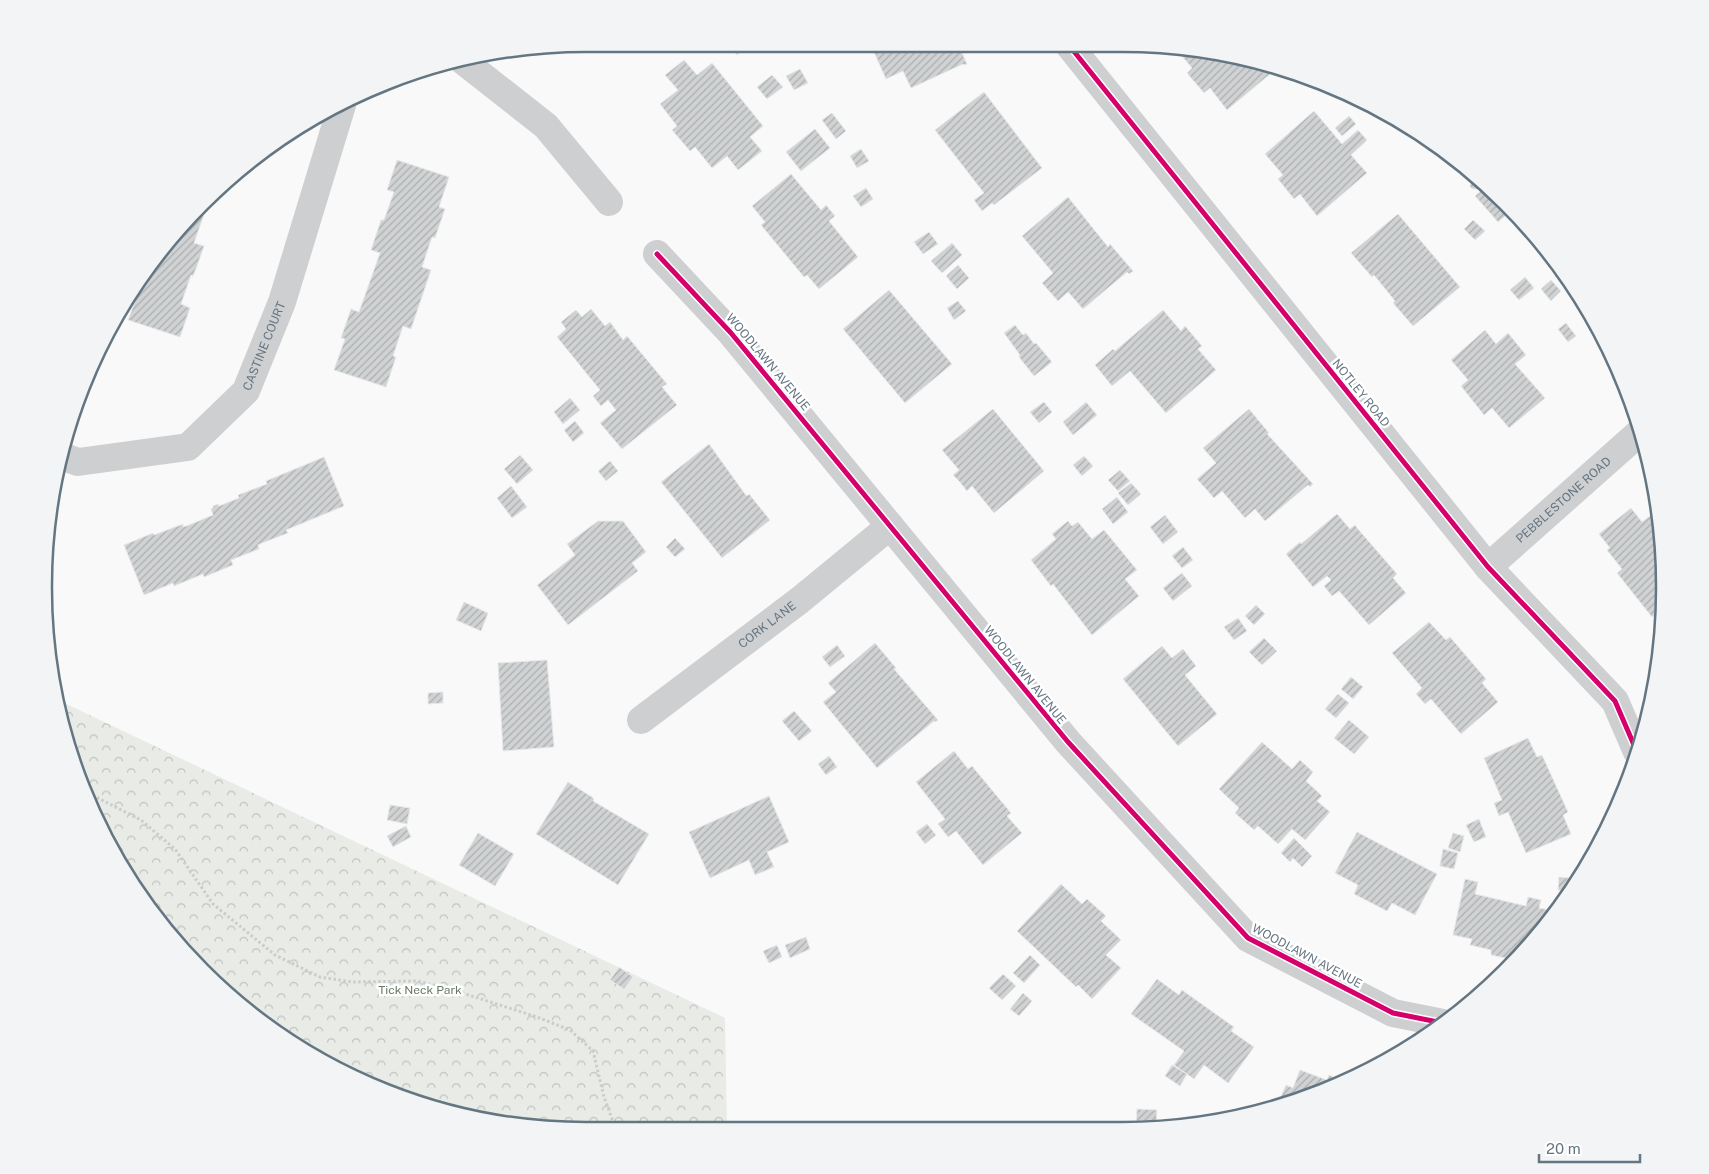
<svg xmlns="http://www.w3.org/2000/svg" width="1709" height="1174" font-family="'Public Sans',sans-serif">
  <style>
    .forest { fill: url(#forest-crowns) }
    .building { fill: url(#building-hatch); stroke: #e8e8e8 }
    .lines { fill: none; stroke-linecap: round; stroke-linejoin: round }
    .path { stroke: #cbcccd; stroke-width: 3; stroke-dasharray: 2.5 2.5; stroke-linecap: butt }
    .street { stroke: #cecfd0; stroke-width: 28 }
    .cycleway-casing { stroke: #fff; stroke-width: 8 }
    .cycleway { stroke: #d6006c; stroke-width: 5 }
    .labels { text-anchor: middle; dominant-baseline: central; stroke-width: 5; stroke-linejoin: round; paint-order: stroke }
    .street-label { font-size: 12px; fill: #657683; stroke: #fff }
    .park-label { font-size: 12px; fill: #687a64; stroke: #fff }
    .rim { fill: none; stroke: #657683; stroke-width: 2.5 }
  </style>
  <defs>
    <pattern id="forest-crowns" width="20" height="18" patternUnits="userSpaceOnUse" patternTransform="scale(1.25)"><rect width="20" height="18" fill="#e8ebe6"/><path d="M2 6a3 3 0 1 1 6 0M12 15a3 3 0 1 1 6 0" fill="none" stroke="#c0c3c0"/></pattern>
    <pattern id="building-hatch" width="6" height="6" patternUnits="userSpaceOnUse" patternTransform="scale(1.25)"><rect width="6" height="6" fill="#d0d2d3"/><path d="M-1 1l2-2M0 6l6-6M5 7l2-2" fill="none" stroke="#acafb1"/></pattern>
  </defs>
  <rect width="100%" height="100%" fill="#f9f9f9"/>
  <polygon class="forest" points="56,699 725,1018 727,1130 587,1130 481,1120 379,1089 285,1039 203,971 135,889 100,828"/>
  <g class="building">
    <polygon points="728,44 748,44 749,45 737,55"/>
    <polygon points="890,44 958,44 967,64 964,65 963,64 911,88 903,71 886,79 874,52"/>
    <polygon points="1176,49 1228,54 1275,70 1227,110 1210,88 1204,93 1187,73 1192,68"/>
    <polygon points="684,60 697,75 712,63 763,126 750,137 762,151 738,170 727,156 712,168 695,147 690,151 672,130 677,126 660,104 678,90 665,75"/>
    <polygon points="800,69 808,83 794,90 786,76"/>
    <polygon points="772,75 783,87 767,99 757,87"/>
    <polygon points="984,92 1042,168 994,205 992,203 982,211 974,200 984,193 935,130"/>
    <polygon points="1314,111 1342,144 1358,130 1367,140 1351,155 1367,173 1317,216 1300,194 1294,199 1278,179 1283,175 1265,154"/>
    <polygon points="832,113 846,131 836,139 822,120"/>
    <polygon points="1349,116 1356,124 1342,136 1335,128"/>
    <polygon points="815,129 830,148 801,171 786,152"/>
    <polygon points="861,149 869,161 857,168 850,156"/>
    <polygon points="397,160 449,177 439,207 445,209 435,238 432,237 422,267 431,270 411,329 403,326 393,356 396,357 386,387 334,370 345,339 341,338 351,309 359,312 380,253 371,250 381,220 384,220 394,192 387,190"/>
    <polygon points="1472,173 1484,183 1483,187 1480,189 1473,189 1470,187"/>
    <polygon points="791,174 821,210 826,205 835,216 829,221 858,257 819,289 807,275 804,277 761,225 765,222 752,206"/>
    <polygon points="1487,186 1512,210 1498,222 1475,196"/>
    <polygon points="866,188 873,199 861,207 853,196"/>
    <polygon points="1068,197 1108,247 1110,244 1133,271 1129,274 1127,272 1083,309 1068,292 1058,301 1042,283 1053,273 1022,236"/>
    <polygon points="208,203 194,243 204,246 197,266 193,276 191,275 181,304 190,308 180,337 128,320 139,291 133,289 135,285 178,229"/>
    <polygon points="1398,214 1460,287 1413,326 1393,303 1395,301 1374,275 1372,277 1351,253"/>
    <polygon points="1473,220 1485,231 1475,240 1464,229"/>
    <polygon points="929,232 938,244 923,254 914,242"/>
    <polygon points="952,243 962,255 942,273 931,261"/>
    <polygon points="958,265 969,278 957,289 946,276"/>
    <polygon points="1525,277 1534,288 1519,300 1510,290"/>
    <polygon points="1551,280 1561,291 1551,301 1541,289"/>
    <polygon points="889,290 952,364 905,403 843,329"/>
    <polygon points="958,301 966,311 954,320 947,308"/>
    <polygon points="591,309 605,326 610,322 623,340 627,336 667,384 662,387 677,405 622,449 600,423 616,410 608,400 601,406 593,396 600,390 557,337 566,329 561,322 576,310 582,317"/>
    <polygon points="1163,310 1181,331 1185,326 1202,346 1198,349 1216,370 1166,413 1130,371 1112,386 1095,365 1113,349 1115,351"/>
    <polygon points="1566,323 1576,336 1568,342 1558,329"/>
    <polygon points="1015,325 1023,335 1026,333 1034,344 1036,343 1052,362 1034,376 1019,357 1020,355 1004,333"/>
    <polygon points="1485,330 1496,344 1508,333 1526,355 1515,364 1545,398 1509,428 1492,408 1484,415 1461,386 1468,380 1451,360"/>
    <polygon points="570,398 580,410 563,424 554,412"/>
    <polygon points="1044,402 1052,412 1039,423 1030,412"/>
    <polygon points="1086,402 1097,415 1073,435 1063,422"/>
    <polygon points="993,409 1044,471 994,513 972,486 967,491 959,481 953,475 959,470 942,450"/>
    <polygon points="1249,409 1269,433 1267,434 1269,436 1313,484 1310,487 1308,485 1265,521 1255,509 1245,518 1222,491 1214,498 1197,479 1216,463 1203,448"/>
    <polygon points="575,421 584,433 573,442 564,430"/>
    <polygon points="709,444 745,494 747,496 749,494 770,520 722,558 661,482"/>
    <polygon points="520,455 533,470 517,484 504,469"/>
    <polygon points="1084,456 1093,466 1082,476 1073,465"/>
    <polygon points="324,457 344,506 286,530 288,533 262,543 258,545 259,549 231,560 233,565 204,577 203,574 174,586 173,583 144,595 124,545 153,533 154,535 183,524 183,527 189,525 213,515 211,509 213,508 213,506 218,504 219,506 239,498 238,495 267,484 266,481"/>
    <polygon points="610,461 618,471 606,481 598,471"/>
    <polygon points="1120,470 1130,481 1118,491 1108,480"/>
    <polygon points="1131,483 1141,494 1128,505 1118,493"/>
    <polygon points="511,486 527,507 512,518 497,498"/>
    <polygon points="1117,497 1128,512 1113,524 1102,509"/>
    <polygon points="1631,508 1642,522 1658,510 1665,587 1662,619 1658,613 1652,617 1617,573 1622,569 1607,550 1610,548 1599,534"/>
    <polygon points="1337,514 1350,529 1355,525 1357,528 1397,574 1393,578 1406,593 1369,625 1339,591 1332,596 1324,586 1331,580 1327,576 1313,587 1286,554 1300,542 1301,544"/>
    <polygon points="1165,515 1178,532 1163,544 1150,527"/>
    <polygon points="598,521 623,521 646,552 632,563 638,571 568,625 537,585 575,555 567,544"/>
    <polygon points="1068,521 1072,526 1078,522 1092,539 1104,530 1137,570 1125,579 1139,596 1092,635 1053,584 1051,586 1031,560 1056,539 1052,534"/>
    <polygon points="675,538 685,549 675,557 666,547"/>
    <polygon points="1183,547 1193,560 1182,568 1172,556"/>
    <polygon points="1182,573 1192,586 1173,601 1163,588"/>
    <polygon points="464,602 488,613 481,631 456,620"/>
    <polygon points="1256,605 1265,614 1254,625 1245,616"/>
    <polygon points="1238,618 1247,631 1234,640 1224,627"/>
    <polygon points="1429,622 1446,640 1450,637 1486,679 1482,683 1498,702 1461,734 1431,699 1425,704 1416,694 1422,688 1392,653"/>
    <polygon points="1264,638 1277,651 1262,665 1249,652"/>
    <polygon points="875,643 896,668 894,669 938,720 935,722 934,721 877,768 823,702 836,692 828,683"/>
    <polygon points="837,645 845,656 830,667 822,657"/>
    <polygon points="1162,646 1172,658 1183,649 1196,666 1185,675 1217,714 1178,746 1123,679"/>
    <polygon points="547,660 554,747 503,751 498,663"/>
    <polygon points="1351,677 1363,687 1353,699 1341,689"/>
    <polygon points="443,692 443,703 428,704 428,693"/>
    <polygon points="1338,694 1349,703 1336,718 1325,709"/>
    <polygon points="794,711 812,731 799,741 782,721"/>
    <polygon points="1349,720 1369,737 1354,754 1334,738"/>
    <polygon points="1528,738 1537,757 1542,755 1568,812 1563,815 1571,834 1526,853 1508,812 1499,816 1494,803 1502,800 1484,758"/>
    <polygon points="1262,742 1292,769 1300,760 1313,772 1306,781 1322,796 1317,801 1330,812 1305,840 1292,829 1278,844 1258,826 1254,830 1235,813 1239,808 1219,789"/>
    <polygon points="954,751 968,769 972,766 1011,813 1007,816 1022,833 983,865 956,831 948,837 938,824 945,819 916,782"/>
    <polygon points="829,756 837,767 826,775 818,764"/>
    <polygon points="568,782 592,797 594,799 593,801 649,834 618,885 536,834"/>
    <polygon points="769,796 789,842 767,852 774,867 755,875 749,860 710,878 689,832"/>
    <polygon points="390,805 410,808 407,824 387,820"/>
    <polygon points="1479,819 1486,837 1474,842 1466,825"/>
    <polygon points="927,824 936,835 925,844 916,832"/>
    <polygon points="406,826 411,837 393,847 387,836"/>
    <polygon points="1357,832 1437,874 1415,915 1392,903 1387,911 1354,894 1358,885 1335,873"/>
    <polygon points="478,833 514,854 495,886 459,865"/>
    <polygon points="1453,833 1464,836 1460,852 1448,848"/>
    <polygon points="1294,838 1312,856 1302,867 1293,858 1290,862 1281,853"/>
    <polygon points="1443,849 1458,853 1454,869 1440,866"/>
    <polygon points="1559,877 1579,879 1572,891 1558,890"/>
    <polygon points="1465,879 1478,882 1475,894 1526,906 1528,897 1541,900 1539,908 1555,911 1515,960 1491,955 1491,950 1470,945 1472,939 1453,935"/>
    <polygon points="1061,884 1082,904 1087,899 1106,916 1101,921 1121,940 1106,955 1121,968 1092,999 1078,985 1076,987 1017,931"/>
    <polygon points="806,937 810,949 790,958 785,945"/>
    <polygon points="777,945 782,957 769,963 763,951"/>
    <polygon points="1030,955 1040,965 1024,983 1013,973"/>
    <polygon points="619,967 633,977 624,989 610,980"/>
    <polygon points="1003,974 1016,986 1002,1000 989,988"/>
    <polygon points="1157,979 1179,995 1182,990 1234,1027 1231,1031 1254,1047 1228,1083 1204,1065 1194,1079 1174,1065 1184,1051 1131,1014"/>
    <polygon points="1023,993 1032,1001 1019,1016 1010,1009"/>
    <polygon points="1172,1065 1187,1074 1180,1086 1165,1076"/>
    <polygon points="1300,1070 1327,1080 1329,1075 1343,1081 1284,1101 1280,1099 1286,1085 1293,1088"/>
    <polygon points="1137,1109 1157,1110 1156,1127 1136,1129"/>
  </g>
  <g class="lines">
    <polyline class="path" points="88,793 141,820 175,849 213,904 275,955 320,977 352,982 417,981 450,989 537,1017 570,1030 593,1051 604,1097 616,1130"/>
    <g class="street">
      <polyline points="1068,44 1488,567 1615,701 1637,752"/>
      <polyline points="462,60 546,126 609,202"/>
      <polyline points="657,254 731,333 1068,742 1248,938 1393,1013 1443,1023"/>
      <path id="s1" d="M 64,457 L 78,462 L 188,447 L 246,391 L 282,302 L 342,105"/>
      <path id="s2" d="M 1488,567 L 1640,432"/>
      <path id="s3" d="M 641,720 L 800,600 L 890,526"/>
    </g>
    <defs>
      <g id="cycleway">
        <polyline points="1068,44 1488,567 1615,701 1637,752"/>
        <polyline points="657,254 731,333 1068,742 1248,938 1393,1013 1443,1023"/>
      </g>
    </defs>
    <use href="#cycleway" class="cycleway-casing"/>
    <use href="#cycleway" class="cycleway"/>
  </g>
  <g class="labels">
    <g class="street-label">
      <text stroke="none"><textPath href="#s1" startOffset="255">CASTINE COURT</textPath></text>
      <text transform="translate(768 362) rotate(50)">WOODLAWN AVENUE</text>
      <text transform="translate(1361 393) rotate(51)">NOTLEY ROAD</text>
      <text stroke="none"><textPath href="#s2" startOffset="101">PEBBLESTONE ROAD</textPath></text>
      <text stroke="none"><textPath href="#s3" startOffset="158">CORK LANE</textPath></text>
      <text transform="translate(1025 675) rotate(51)">WOODLAWN AVENUE</text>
      <text transform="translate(1307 956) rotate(28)">WOODLAWN AVENUE</text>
    </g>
    <g class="park-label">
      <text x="420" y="990">Tick Neck Park</text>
    </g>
  </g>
  <path d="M0 0H1709V1174H0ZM586 52H1122A534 534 0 0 1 1656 586V588A534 534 0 0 1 1122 1122H586A534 534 0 0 1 52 588V586A534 534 0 0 1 586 52Z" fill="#f3f4f5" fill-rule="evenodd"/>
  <path class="rim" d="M586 52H1122A534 534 0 0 1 1656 586V588A534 534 0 0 1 1122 1122H586A534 534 0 0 1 52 588V586A534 534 0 0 1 586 52Z"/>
  <path d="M1539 1154v8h101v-8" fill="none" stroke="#657683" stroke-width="2.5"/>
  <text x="1546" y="1154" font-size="15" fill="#657683" stroke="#ffffff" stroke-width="4" paint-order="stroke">20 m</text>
</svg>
